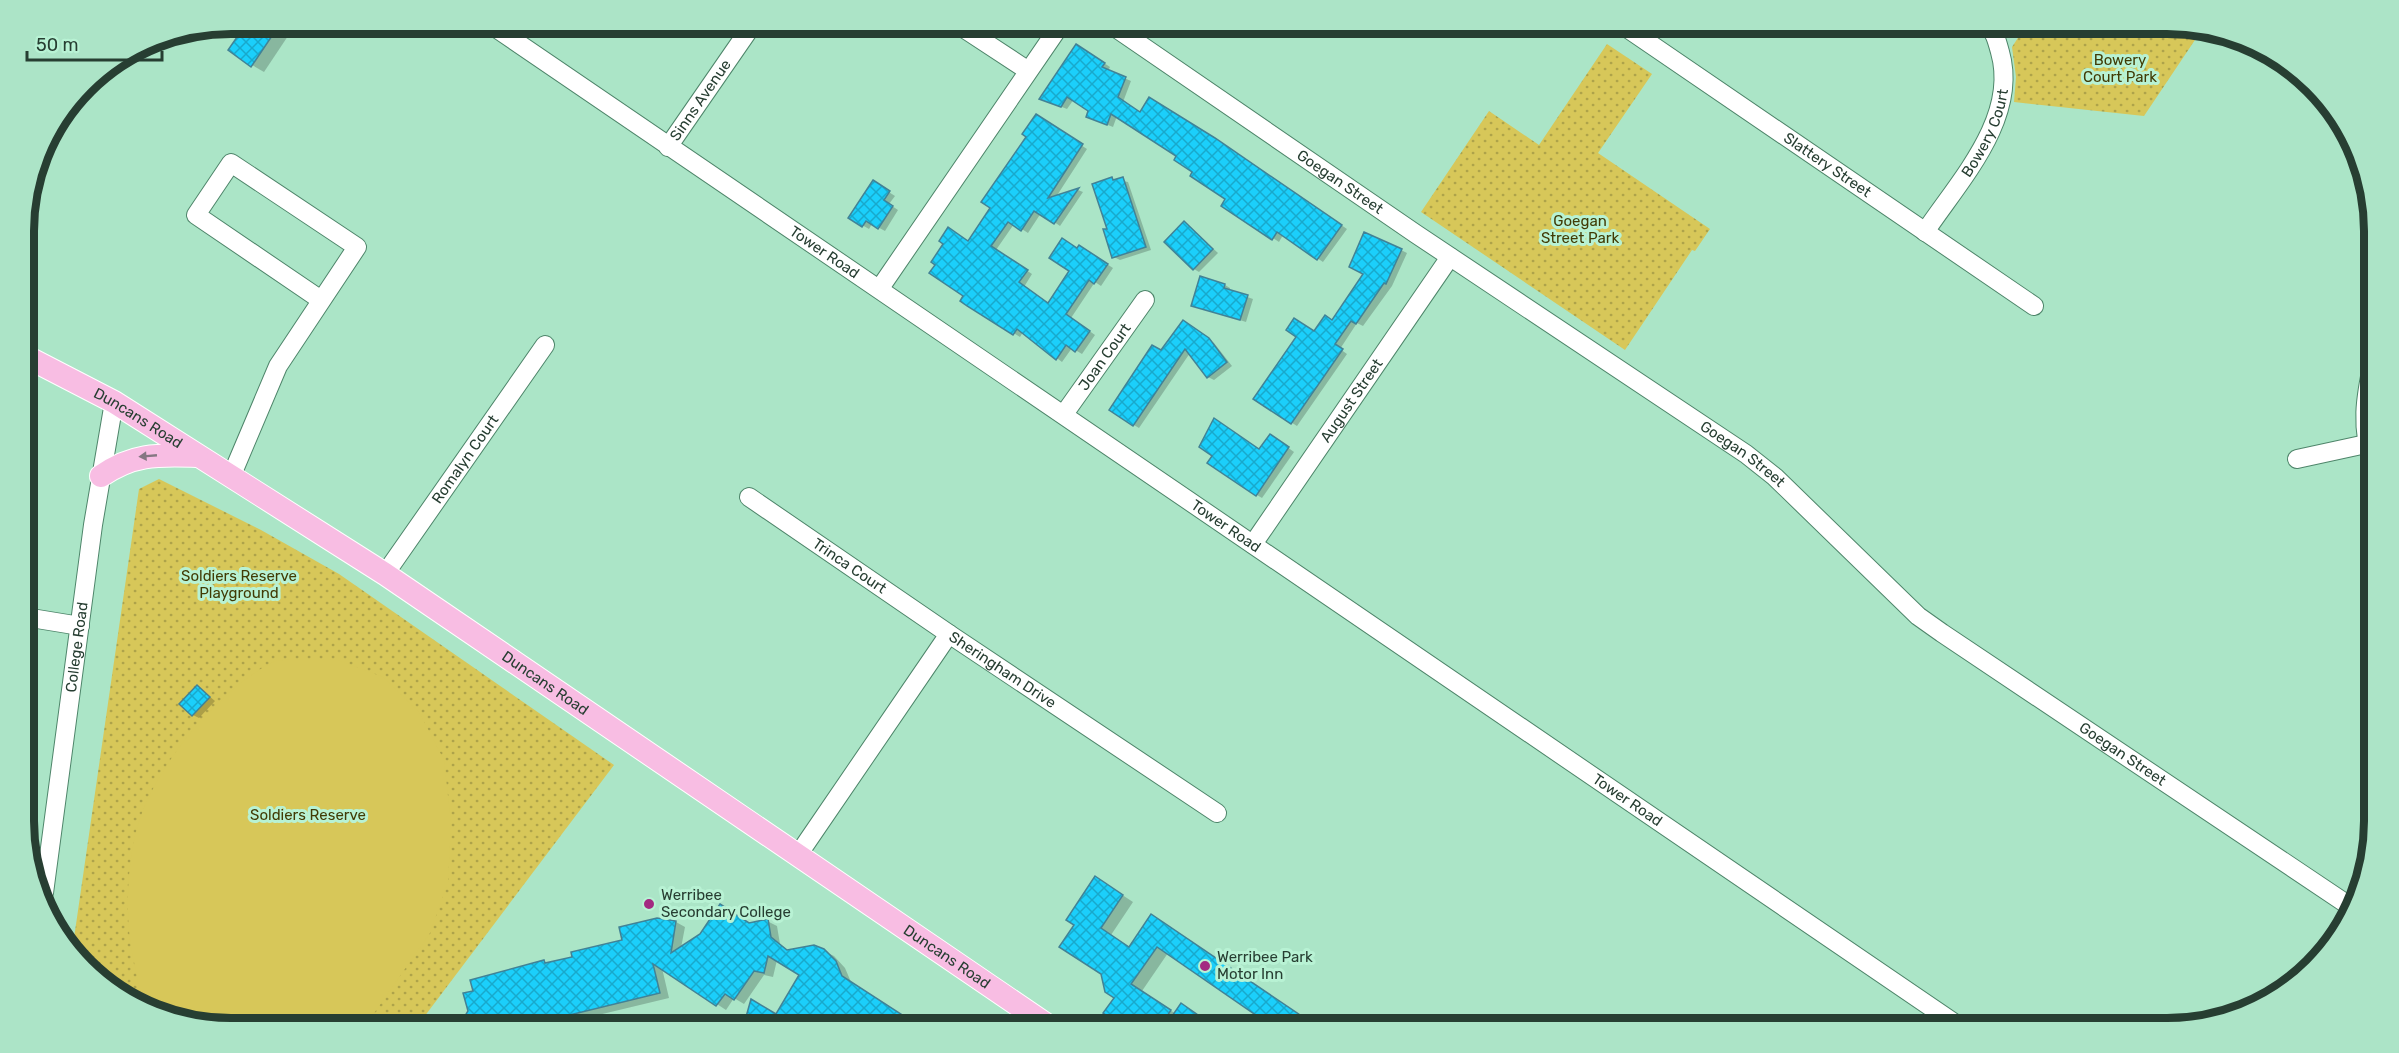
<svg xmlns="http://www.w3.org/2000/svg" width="2399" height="1053" font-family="Rubik,sans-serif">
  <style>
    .green { fill: url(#green-dots) }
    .pitch { fill: #d7c759 }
    .shadow { fill: #0003 }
    .building { fill: url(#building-cross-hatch); stroke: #428296; stroke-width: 1.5 }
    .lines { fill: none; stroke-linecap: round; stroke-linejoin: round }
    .minor-casing { stroke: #4e856a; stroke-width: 20 }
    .major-casing { stroke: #fff; stroke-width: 24 }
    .minor { stroke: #fff; stroke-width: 18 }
    .major { stroke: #f8bde3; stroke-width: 22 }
    .oneway { fill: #857782 }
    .poi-dot { fill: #a32a81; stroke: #b8f2d4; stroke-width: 2 }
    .labels { text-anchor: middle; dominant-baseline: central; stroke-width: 6; stroke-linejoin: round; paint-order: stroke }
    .park-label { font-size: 15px; fill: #413b05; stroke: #b8f2d4 }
    .street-label { font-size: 15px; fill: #273e32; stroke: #b8f2d4 }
    .poi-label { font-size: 15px; fill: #273e32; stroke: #b8f2d4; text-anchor: start }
    .rim { fill: none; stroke: #273e32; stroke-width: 8 }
  </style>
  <defs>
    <pattern id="green-dots" width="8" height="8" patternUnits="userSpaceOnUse" patternTransform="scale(1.5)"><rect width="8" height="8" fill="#d7c759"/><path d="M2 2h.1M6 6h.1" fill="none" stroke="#aea34a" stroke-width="1.8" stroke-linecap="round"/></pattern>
    <pattern id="building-cross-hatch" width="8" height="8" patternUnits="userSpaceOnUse" patternTransform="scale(1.5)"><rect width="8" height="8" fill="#1bcffb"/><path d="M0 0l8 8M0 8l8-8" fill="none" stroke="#18a9cc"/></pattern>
  </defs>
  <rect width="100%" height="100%" fill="#abe5c7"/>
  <g class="green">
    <polygon points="2027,24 2168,24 2201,31 2144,116 2014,102 2016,77 2012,47"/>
    <polygon points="1607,44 1652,74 1598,153 1710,229 1695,251 1692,250 1625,350 1421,212 1489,111 1539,145"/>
    <polygon points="159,479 261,530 339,574 614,765 415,1029 231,1029 152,1013 72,952 139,489"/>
  </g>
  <path class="pitch" d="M 335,659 L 383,677 L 419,712 L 444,760 L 451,823 L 448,882 L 430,933 L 363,1029 L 231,1029 L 152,1013 C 140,1000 138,980 134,962 C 124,921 126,854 142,813 C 162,759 220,690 271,663 C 283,657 320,660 335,659 Z"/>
  <g class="shadow">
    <polygon points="247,24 296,24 264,72 252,65"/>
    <polygon points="1083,49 1110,67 1108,71 1131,81 1123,102 1140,113 1221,143 1347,229 1323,262 1283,235 1279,242 1273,238 1178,156 1117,116 1113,127 1093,119 1090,110 1074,99 1067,109 1047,101"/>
    <polygon points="1036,116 1087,149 1056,197 1078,190 1083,192 1060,226 1041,213 1028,233 1014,224 996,250 1032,274 1024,287 1049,304 1071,271 1078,250 1085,250 1113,268 1101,286 1095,282 1071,318 1095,335 1082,354 1072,348 1062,362 1023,332 1020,337 962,301 965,296 969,242 992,207"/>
    <polygon points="1112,179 1128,182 1151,250 1120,260 1114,257 1109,230"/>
    <polygon points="873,182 895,196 889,204 898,210 885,231 872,224 869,229 850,218"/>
    <polygon points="1185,223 1218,253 1199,272 1194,269"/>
    <polygon points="1401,250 1407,253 1392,286 1363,326 1357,323 1340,349 1347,354 1297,426 1255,399 1314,333 1333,322"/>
    <polygon points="1225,285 1230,288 1230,291 1253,299 1246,322 1193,305"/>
    <polygon points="1189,325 1214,343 1232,366 1214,380 1208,377 1190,353 1139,428 1134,425 1161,352"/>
    <polygon points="1276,439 1294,452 1262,498 1257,495 1260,451"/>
    <polygon points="198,687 215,701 199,718 193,715"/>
    <polygon points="1107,885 1133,902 1111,935 1130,948 1163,923 1314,1025 1311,1029 1279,1029 1168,953 1142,991 1176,1014 1176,1026 1175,1029 1130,1029 1102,973 1061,946"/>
    <polygon points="657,919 676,922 685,927 681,948 749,924 767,921 777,926 780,944 789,951 824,951 834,956 845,968 851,982 922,1029 744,1029 752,1001 777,1015 801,974 777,960 773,977 764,975 744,1004 734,998 726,1010 662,968 669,998 540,1029 459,1029 469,1012 475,992 544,962 548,964 624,941"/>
  </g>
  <g class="building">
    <polygon points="246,24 280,24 251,67 228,50"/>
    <polygon points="1076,44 1105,63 1102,67 1126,77 1118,97 1140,112 1149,97 1215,138 1342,225 1317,260 1277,232 1272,240 1221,206 1225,199 1190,176 1192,172 1174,160 1176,156 1111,114 1107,125 1086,117 1088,111 1067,97 1061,107 1039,99"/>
    <polygon points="1036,114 1083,144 1048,198 1079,188 1054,224 1034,211 1021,231 1008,222 991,246 1028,270 1019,282 1048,303 1069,271 1049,258 1062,238 1077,248 1079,245 1108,264 1094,284 1089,280 1066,314 1090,331 1075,352 1066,345 1056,360 1017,329 1013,335 967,306 960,301 963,296 929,273 935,265 931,262 943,244 939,241 948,227 968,241 990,208 981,202 1026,137 1022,134"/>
    <polygon points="1112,177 1113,180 1123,177 1146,247 1112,258 1103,229 1107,229 1092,184"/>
    <polygon points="873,180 890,191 884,200 893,206 878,229 866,221 862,227 848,218"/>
    <polygon points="1184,221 1213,249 1193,270 1164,242"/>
    <polygon points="1364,232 1402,249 1386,284 1384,283 1356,324 1351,321 1335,344 1343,349 1291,424 1253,399 1296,337 1286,330 1294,318 1314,331 1325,315 1332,320 1363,274 1349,267"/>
    <polygon points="1200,276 1225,284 1224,288 1248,295 1240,320 1191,306"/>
    <polygon points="1183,320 1209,338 1227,362 1207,378 1185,349 1133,426 1109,410 1152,345 1161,350"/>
    <polygon points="1214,418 1259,449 1270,434 1289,447 1256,496 1207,463 1212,456 1199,447"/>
    <polygon points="197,685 210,697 192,716 179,704"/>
    <polygon points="1095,876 1123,895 1101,928 1129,947 1151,914 1303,1017 1295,1029 1276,1029 1157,947 1131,984 1171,1010 1159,1029 1127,1029 1103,1013 1114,998 1105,992 1101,974 1059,947 1074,925 1066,920"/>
    <polygon points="720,904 749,923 768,919 771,937 787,950 814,945 824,949 836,961 842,976 924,1029 753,1029 756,1019 746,1017 751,999 776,1014 799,975 768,956 764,973 754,971 734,1000 725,994 716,1006 653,964 660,993 512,1029 457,1029 468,1011 463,993 473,991 470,980 544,960 545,963 572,957 571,952 622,940 619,927 657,918 676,921 671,953 700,934"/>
    <polygon points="1181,1003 1218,1029 1177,1029 1168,1022"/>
  </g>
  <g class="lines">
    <defs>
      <g id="minor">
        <path id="s1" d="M 490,24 L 1963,1029"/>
        <polyline points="957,24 1027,70"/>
        <path id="s2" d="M 1110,24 L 1416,234 L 1746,454 L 1775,477 L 1918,616 L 1942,633 L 2354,909"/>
        <path id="s3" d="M 1621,24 L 2034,306"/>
        <path id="s4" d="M 668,147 L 753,24"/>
        <path id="s5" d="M 1925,232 C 1959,181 2019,118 2000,52 C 1997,41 1995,32 1987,24"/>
        <polyline points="880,288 1061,24"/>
        <path d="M 2374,358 C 2365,397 2360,428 2374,467"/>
        <path id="s6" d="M 1064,414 L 1145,300"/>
        <polyline points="2297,459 2366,444"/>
        <polyline points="231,477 278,366 357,247 231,163 196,215 321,300"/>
        <path id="s7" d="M 749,497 L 949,634"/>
        <path id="s8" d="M 1253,544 L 1450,257"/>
        <path id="s9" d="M 385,574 L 545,345"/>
        <polyline points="25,617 80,626"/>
        <path id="s10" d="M 798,855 L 949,634 L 1217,813"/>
        <path id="s11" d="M 44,893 L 93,525 L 114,402"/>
      </g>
      <g id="major">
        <path id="s12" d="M 25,356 L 114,402 L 385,574 L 1053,1029"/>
        <path d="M 101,476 C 134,453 159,455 197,456"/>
      </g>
    </defs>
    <use href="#minor" class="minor-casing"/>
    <use href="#major" class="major-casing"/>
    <use href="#minor" class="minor"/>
    <use href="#major" class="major"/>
  </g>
  <defs><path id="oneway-solid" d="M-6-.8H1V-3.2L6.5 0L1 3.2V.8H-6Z" transform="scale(1.5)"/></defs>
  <use class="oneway" href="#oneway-solid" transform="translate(148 456) rotate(175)"/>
  <g class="poi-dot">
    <circle cx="649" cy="904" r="6"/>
    <circle cx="1205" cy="966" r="6"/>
  </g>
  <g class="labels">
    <g class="park-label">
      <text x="2120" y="60">Bowery<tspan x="2120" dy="17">Court Park</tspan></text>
      <text x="1580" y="221">Goegan<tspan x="1580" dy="17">Street Park</tspan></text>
      <text x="239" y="576">Soldiers Reserve<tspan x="239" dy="17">Playground</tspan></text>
      <text x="308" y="815">Soldiers Reserve</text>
    </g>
    <g class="street-label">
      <text stroke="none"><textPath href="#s4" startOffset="57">Sinns Avenue</textPath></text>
      <text stroke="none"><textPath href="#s5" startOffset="117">Bowery Court</textPath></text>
      <text stroke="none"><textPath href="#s3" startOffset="250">Slattery Street</textPath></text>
      <text stroke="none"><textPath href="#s2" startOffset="279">Goegan Street</textPath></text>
      <text stroke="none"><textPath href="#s1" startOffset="405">Tower Road</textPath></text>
      <text stroke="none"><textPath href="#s6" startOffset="70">Joan Court</textPath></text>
      <text stroke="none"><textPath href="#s8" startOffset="174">August Street</textPath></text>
      <text stroke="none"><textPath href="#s12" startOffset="129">Duncans Road</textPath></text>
      <text stroke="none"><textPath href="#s2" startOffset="765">Goegan Street</textPath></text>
      <text stroke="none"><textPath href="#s9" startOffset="140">Romalyn Court</textPath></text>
      <text stroke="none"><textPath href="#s1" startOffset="891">Tower Road</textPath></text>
      <text stroke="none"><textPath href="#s7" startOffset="122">Trinca Court</textPath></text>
      <text stroke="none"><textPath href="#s11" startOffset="248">College Road</textPath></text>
      <text stroke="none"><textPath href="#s10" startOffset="332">Sheringham Drive</textPath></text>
      <text stroke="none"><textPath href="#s12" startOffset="615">Duncans Road</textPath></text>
      <text stroke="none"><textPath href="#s2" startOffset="1251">Goegan Street</textPath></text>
      <text stroke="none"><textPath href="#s1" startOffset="1377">Tower Road</textPath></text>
      <text stroke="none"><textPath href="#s12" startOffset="1101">Duncans Road</textPath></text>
    </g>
    <g class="poi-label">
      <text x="661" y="895">Werribee<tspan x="661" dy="17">Secondary College</tspan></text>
      <text x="1217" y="957">Werribee Park<tspan x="1217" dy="17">Motor Inn</tspan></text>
    </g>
  </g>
  <path d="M0 0H2399V1053H0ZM231 34H2167A197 197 0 0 1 2364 231V821A197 197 0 0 1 2167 1018H231A197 197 0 0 1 34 821V231A197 197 0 0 1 231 34Z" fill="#ace4c7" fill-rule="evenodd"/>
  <path class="rim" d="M231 34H2167A197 197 0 0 1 2364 231V821A197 197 0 0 1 2167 1018H231A197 197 0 0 1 34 821V231A197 197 0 0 1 231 34Z"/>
  <path d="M27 51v9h135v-9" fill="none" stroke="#273e32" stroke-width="3"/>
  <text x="36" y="51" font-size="18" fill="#273e32" stroke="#b8f2d4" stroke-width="4.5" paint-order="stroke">50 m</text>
</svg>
